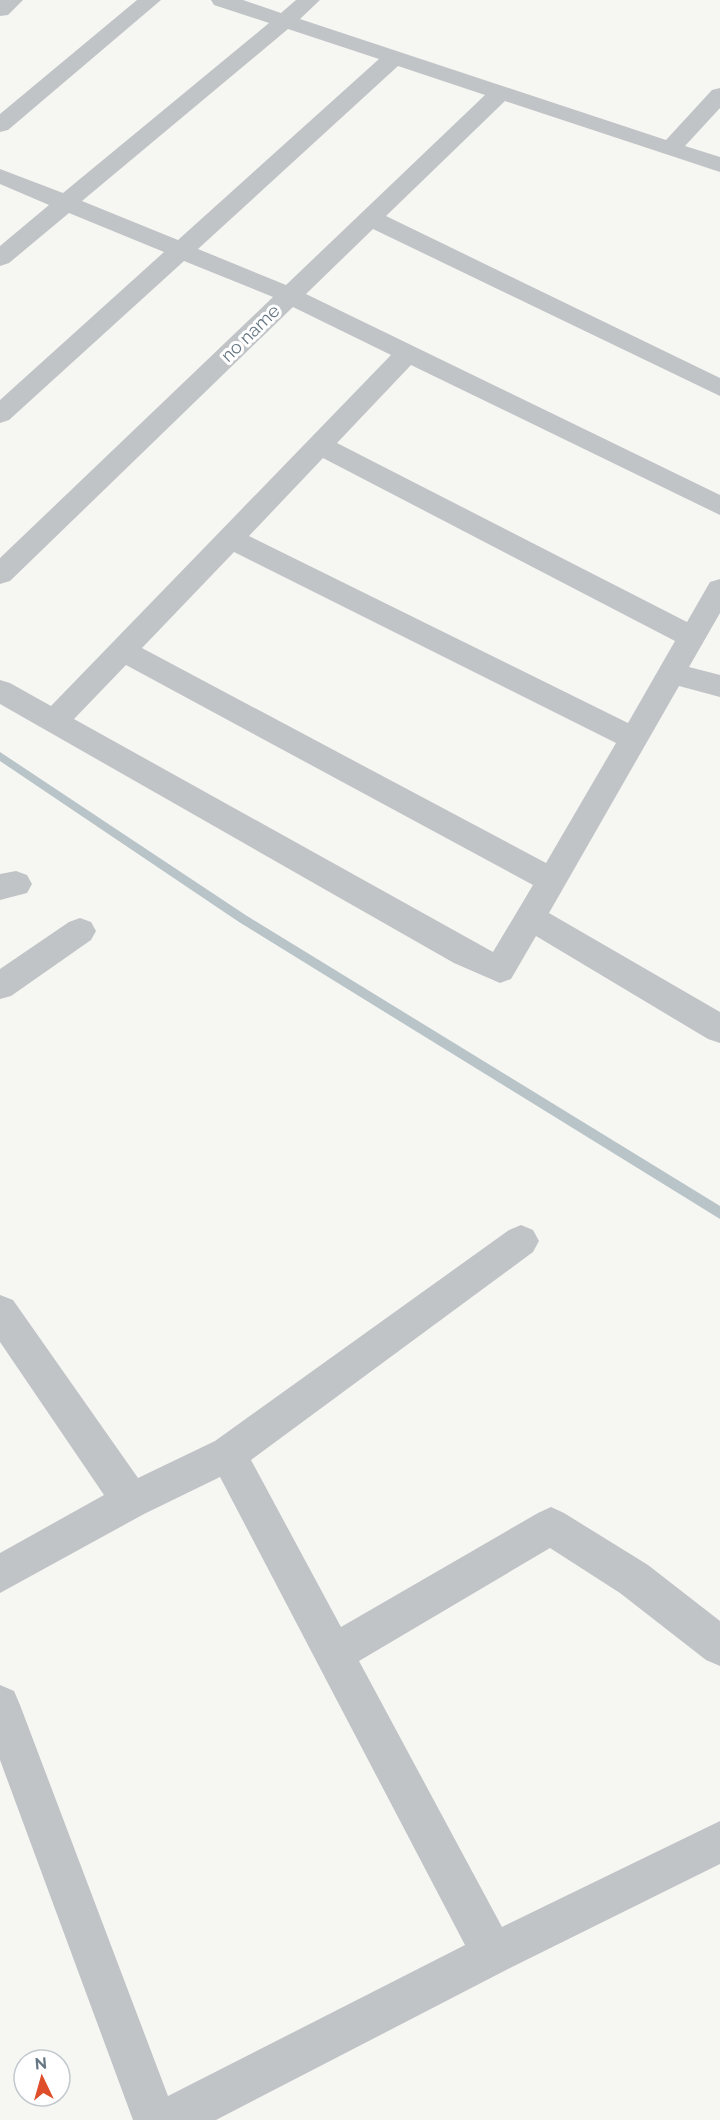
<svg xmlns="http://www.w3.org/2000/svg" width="720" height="2120" font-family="Raleway,sans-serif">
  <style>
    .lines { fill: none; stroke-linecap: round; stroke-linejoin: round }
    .stream { fill: #b8c4c8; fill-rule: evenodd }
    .street { fill: #c0c4c7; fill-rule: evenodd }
    .labels { text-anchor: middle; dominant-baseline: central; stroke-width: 6; stroke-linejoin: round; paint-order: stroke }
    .far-street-label { font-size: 18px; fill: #667783; stroke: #fff }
  </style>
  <rect width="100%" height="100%" fill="#f6f6f3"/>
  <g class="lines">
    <polygon class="stream" points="0,752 247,916 720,1206 720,1219 239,922 0,761"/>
    <g class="street">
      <polygon points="0,0 23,0 8,15 0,16"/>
      <polygon points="137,0 161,0 8,130 0,132 0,114"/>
      <path d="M 211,0 L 243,0 L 281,13 L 296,0 L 320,0 L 300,19 L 666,140 L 712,90 L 720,88 L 720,108 L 685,146 L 720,157 L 720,172 L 505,101 L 386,216 L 720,378 L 720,396 L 373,229 L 306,294 L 720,495 L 720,515 L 411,365 L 337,443 L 687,622 L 710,582 L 720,579 L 720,613 L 689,667 L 720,675 L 720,697 L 679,686 L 549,913 L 720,1012 L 720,1043 L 708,1039 L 536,936 L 511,979 L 500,983 L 454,963 L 0,704 L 0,680 L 10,683 L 51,706 L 391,355 L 293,307 L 10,581 L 0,584 L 0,558 L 273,297 L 184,261 L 9,420 L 0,423 L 0,400 L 164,252 L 69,213 L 9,263 L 0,266 L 0,246 L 49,205 L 0,184 L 0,169 L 63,193 L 269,23 L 214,5 ZM 288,29 L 379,59 L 178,240 L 82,201 ZM 398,66 L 485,95 L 286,285 L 198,249 ZM 323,458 L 675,641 L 628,723 L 249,536 ZM 234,552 L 616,743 L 546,863 L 142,648 ZM 126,665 L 533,885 L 493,952 L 74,719 Z"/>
      <polygon points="16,871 27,875 32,884 27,893 0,900 0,874"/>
      <polygon points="80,918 91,922 96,931 91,940 11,996 0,999 0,969 69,922"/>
      <polygon points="521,1225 533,1230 539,1241 533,1252 251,1460 341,1627 538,1513 551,1507 564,1513 648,1565 720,1621 720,1666 706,1660 620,1593 550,1548 359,1661 502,1927 720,1821 720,1864 508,1969 216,2120 133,2120 0,1760 0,1685 14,1691 20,1705 168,2096 465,1945 220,1477 144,1514 0,1593 0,1553 104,1495 0,1342 0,1295 13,1300 138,1478 215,1441 509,1230"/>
    </g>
  </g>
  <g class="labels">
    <g class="far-street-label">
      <text transform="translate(250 333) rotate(-44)">no name</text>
    </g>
  </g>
  <g transform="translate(42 2078) rotate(355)"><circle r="28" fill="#ffffff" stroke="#c2c9cd" stroke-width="1.5"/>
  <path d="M0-4.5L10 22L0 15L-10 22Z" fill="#de4e2b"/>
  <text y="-9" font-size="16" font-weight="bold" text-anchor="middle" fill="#667783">N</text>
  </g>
</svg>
